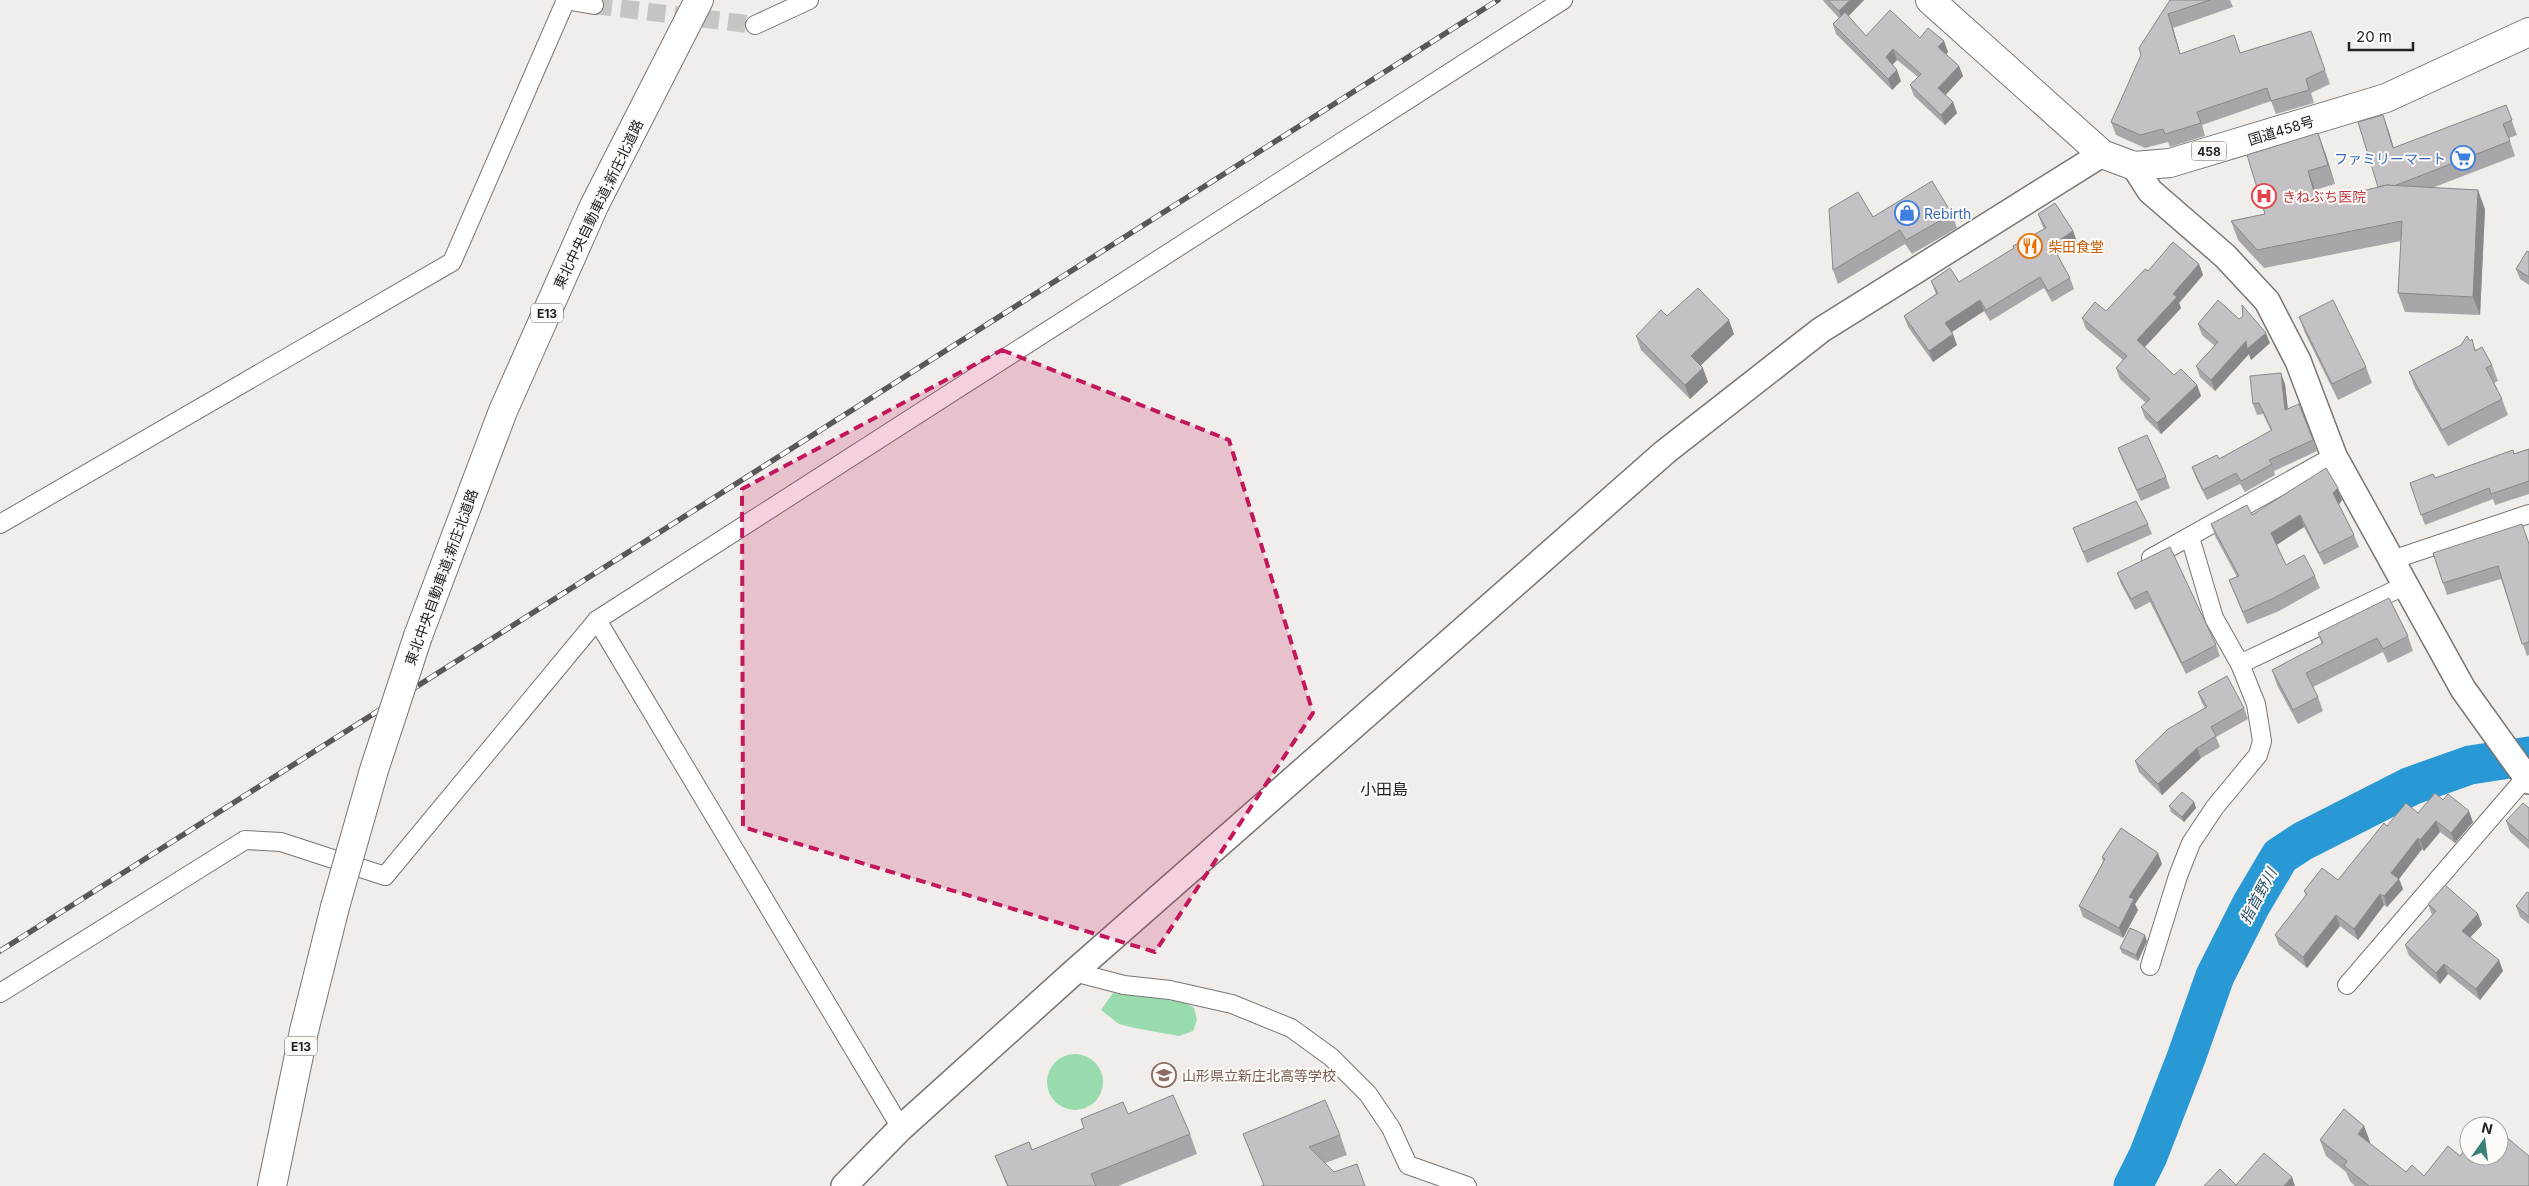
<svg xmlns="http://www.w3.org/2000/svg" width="2529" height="1186" font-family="Inter,'Noto Sans JP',sans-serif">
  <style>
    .green { fill: #98dbae }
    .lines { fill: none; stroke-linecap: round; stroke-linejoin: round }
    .river { stroke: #2899d4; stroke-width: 39 }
    .street-tunnel { stroke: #c7c5c2; stroke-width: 18; stroke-dasharray: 18 9; stroke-linecap: butt }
    .street-casing { stroke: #787573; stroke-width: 20 }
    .secondary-casing { stroke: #787573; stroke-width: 28 }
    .highway-casing { stroke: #787573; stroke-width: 30 }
    .street { stroke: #fff; stroke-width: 18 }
    .secondary { stroke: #fff; stroke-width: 25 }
    .highway { stroke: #fff; stroke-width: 28 }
    .rail-casing { stroke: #5a5857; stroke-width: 5.5 }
    .rail { stroke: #fdfaf7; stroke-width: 4; stroke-dasharray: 11; stroke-linecap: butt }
    .highway-bridge-casing { stroke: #787573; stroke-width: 30; stroke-linecap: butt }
    .highway-bridge { stroke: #fff; stroke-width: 28 }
    .wall { fill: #a8a6a9 }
    .shaded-wall { fill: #888789 }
    .building { fill: #c3c1c4; stroke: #888789 }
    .marked { fill: #c2185b; fill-opacity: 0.2; stroke: #c2185b; stroke-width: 4; stroke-dasharray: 10 6; stroke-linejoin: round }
    .labels { text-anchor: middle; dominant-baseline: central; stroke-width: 4; stroke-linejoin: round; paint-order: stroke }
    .shield { fill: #fdfaf7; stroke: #656462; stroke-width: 1 }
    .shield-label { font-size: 12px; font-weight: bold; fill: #242322 }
    .street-label { font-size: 14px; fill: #242322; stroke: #fdfaf7 }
    .shop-label { font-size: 14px; fill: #366cbe; stroke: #fdfaf7; text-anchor: end }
    .health-label { font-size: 14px; fill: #be3a42; stroke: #fdfaf7; text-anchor: start }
    .food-label { font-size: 14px; fill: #c56008; stroke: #fdfaf7; text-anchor: start }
    .education-label { font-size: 14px; fill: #785e54; stroke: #fdfaf7; text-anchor: start }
    .water-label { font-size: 15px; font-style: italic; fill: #28526c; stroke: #fdfaf7 }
    .quarter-label { font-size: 16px; fill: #242322; stroke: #fdfaf7 }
  </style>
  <rect width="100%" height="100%" fill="#f0edea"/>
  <g class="green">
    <polygon points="1113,993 1185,1002 1194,1008 1197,1020 1193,1031 1179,1036 1135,1028 1119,1024 1101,1010"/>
    <circle cx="1075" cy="1082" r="28"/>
  </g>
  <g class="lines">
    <polyline class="river" points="2133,1186 2148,1156 2186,1058 2215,976 2251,905 2280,856 2303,841 2411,786 2470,765 2529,756"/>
    <polyline class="street-tunnel" points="594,5 755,25"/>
    <defs>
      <g id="street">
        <polyline points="565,0 594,5"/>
        <polyline points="755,25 809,0"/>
        <polyline points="0,524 452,262 566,0"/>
        <polyline points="2151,558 2334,456"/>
        <polyline points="2392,560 2529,514"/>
        <polyline points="597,620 901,1128"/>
        <polyline points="2240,664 2406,585"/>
        <polyline points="2150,966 2178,876 2191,843 2215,807 2258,755 2262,741 2256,704 2240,664 2214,618 2190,537"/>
        <polyline points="1074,972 1124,985 1170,990 1232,1004 1291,1028 1331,1057 1368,1094 1391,1128 1408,1165 1467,1186"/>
        <polyline points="2347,985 2526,777"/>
        <polyline points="0,993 245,840 281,842 385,876 597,620 1563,0"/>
      </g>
      <g id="secondary">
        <polyline points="2134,166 2150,191 2225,256 2267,301 2298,361 2334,456 2463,689 2529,781"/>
        <polyline points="844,1186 901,1128 1074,972 1665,452 1821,330 2102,154"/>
      </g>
      <g id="highway">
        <polyline points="1930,0 2102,154 2134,166 2170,163 2386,98 2529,32"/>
        <polyline points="418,636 503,411 594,206 699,0"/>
        <polyline points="272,1186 304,1031 335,907"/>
      </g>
    </defs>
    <use href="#street" class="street-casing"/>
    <use href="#secondary" class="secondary-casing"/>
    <use href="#highway" class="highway-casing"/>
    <use href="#street" class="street"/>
    <use href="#secondary" class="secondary"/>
    <use href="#highway" class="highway"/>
    <defs>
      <polyline id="rail" points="0,951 1498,0"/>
    </defs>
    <use href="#rail" class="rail-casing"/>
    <use href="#rail" class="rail"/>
    <defs>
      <polyline id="highway-bridge" points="335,907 374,770 418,636"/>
    </defs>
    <use href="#highway-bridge" class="highway-bridge-casing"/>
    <use href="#highway-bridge" class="highway-bridge"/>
  </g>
  <g class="wall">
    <polygon points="1823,0 1864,0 1848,16 1866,36 1920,38 1944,41 1948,52 1946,54 1959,66 1963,76 1945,95 1953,102 1957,113 1945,125 1914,96 1910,85 1918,77 1897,60 1892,65 1901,81 1892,90 1836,34 1833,24 1839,18 1825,3"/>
    <polygon points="2170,0 2230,0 2233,7 2173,28 2180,53 2240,53 2311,31 2330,84 2311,93 2314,103 2276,114 2271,101 2202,125 2205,136 2170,147 2168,142 2145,148 2116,135 2111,122"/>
    <polygon points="2506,105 2517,135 2509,138 2515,156 2432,188 2485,209 2480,315 2405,312 2398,293 2401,241 2264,268 2238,240 2231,221 2265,214 2325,152 2335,184 2315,190 2318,201 2378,187 2388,129 2394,148"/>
    <polygon points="1952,214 1957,228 1912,254 1905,244 1838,284 1833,270 1873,217"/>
    <polygon points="2038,214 2073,231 2077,242 2057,255 2070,278 2074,289 2052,302 2044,288 1990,321 1984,311 1951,332 1957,345 1933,362 1908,327 1904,316 1936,294 1931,281 1959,282 2044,229 2042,225"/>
    <polygon points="2529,252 2529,285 2520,279 2516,269"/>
    <polygon points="2199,264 2203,275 2179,303 2181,308 2145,347 2174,375 2197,385 2201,396 2161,434 2145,418 2141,407 2146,403 2120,379 2116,368 2123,360 2086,329 2082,318 2106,311 2148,271"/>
    <polygon points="1667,316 1734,334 1700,365 1708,382 1690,399 1641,350 1636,336"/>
    <polygon points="2299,317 2366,367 2372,383 2338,400 2305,333"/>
    <polygon points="2239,319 2270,343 2251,360 2249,354 2215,391 2200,377 2196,366 2215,346 2202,335 2198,324"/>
    <polygon points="2470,341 2476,350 2492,365 2498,381 2494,383 2502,399 2508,415 2448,446 2415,388 2409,372"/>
    <polygon points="2285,384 2288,409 2299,404 2317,451 2274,471 2275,475 2245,492 2240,484 2207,500 2196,478 2192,467 2219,459 2271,431 2263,414 2257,415 2253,404"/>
    <polygon points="2118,448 2166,477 2170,488 2141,501 2122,459"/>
    <polygon points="2529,449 2529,494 2495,505 2493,499 2425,525 2410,483 2435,478"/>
    <polygon points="2338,488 2342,500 2339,504 2354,535 2359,547 2324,565 2304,527 2276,545 2286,565 2315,576 2320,588 2279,611 2247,624 2229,580 2237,577 2215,536 2211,524 2252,515"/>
    <polygon points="2148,524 2152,534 2087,563 2073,528"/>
    <polygon points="2529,543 2529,655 2527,656 2501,579 2447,595 2443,583"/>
    <polygon points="2170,547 2216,645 2220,656 2186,674 2150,602 2135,610 2121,584 2117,573"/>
    <polygon points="2318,633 2408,636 2413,651 2388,663 2383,652 2313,687 2318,697 2323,711 2298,724 2277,685 2272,670 2322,644"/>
    <polygon points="2198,692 2244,708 2248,719 2216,737 2220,747 2201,758 2162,795 2139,772 2135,761 2205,708 2202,703"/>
    <polygon points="2443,800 2473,822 2455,843 2440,832 2424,851 2422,849 2399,879 2403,889 2387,907 2384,905 2358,940 2340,926 2307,968 2279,945 2275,935 2306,896 2304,891 2338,880 2387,826 2418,813"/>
    <polygon points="2194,802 2196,808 2184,822 2171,812 2169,806"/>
    <polygon points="2529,808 2529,849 2510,832 2506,821"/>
    <polygon points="2102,857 2162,864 2135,904 2138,910 2123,938 2083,917 2079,906 2103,862"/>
    <polygon points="2529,893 2529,924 2520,917 2516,906"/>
    <polygon points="2428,904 2478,914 2482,925 2470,937 2503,971 2480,1000 2448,974 2440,984 2409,956 2405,945 2432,915"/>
    <polygon points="2147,941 2138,961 2122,953 2120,948"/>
    <polygon points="1128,1114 1190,1134 1197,1154 1118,1186 1007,1186 995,1156 1032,1150"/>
    <polygon points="2364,1126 2370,1142 2369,1143 2406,1172 2424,1176 2460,1156 2529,1186 2355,1186 2350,1181 2346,1172 2326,1156 2320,1140"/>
    <polygon points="1243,1134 1340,1135 1347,1155 1325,1163 1334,1172 1264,1185"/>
  </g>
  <g class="shaded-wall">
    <polygon points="1850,0 1864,0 1843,22 1839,11"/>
    <polygon points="2168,14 2173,28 2184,67 2180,54"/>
    <polygon points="1944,41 1948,52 1942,58 1938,47"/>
    <polygon points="1893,49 1897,60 1889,68 1886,57"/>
    <polygon points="1959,66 1963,76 1942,99 1938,88"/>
    <polygon points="1897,70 1901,81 1892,90 1888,79"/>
    <polygon points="1953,102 1957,113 1945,125 1941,115"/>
    <polygon points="2383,115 2388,129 2398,163 2393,148"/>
    <polygon points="2318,133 2325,152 2335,184 2328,165"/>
    <polygon points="2308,171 2315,190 2324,220 2317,202"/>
    <polygon points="2478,190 2485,209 2480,315 2473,297"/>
    <polygon points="2073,231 2077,242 2056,256 2052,245"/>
    <polygon points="2199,264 2203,275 2179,303 2181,308 2141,351 2137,340 2173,294"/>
    <polygon points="1980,300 1984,311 1949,334 1945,323"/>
    <polygon points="1729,320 1734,334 1696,370 1691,356"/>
    <polygon points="2266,333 2270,343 2251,360 2249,354 2215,391 2211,380 2246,341"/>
    <polygon points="1953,334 1957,345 1933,362 1929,351"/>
    <polygon points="1703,368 1708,382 1690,399 1685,385"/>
    <polygon points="2281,373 2285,384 2289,421 2285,410"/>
    <polygon points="2197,385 2201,396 2161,434 2157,423"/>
    <polygon points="2338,488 2342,500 2338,506 2333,493"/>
    <polygon points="2300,515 2304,527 2275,546 2271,533"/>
    <polygon points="2197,748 2201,758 2162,795 2158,784"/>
    <polygon points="2194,802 2196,808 2184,822 2182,817"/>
    <polygon points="2469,811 2473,822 2455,843 2451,833"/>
    <polygon points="2436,821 2440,832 2424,851 2420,840"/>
    <polygon points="2418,838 2422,849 2399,879 2403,889 2387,907 2384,896 2391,873"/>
    <polygon points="2158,853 2162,864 2135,904 2138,910 2123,938 2119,928 2129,897"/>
    <polygon points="2380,894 2384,905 2358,940 2354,929"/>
    <polygon points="2478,914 2482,925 2466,942 2462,931"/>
    <polygon points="2336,915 2340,926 2307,968 2303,957"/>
    <polygon points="2145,935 2147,941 2138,961 2136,955"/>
    <polygon points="2499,960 2503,971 2480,1000 2476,989"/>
    <polygon points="2444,964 2448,974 2440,984 2436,973"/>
    <polygon points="2364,1126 2370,1142 2363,1150 2358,1134"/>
    <polygon points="2292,1177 2295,1186 2284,1186"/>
  </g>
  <g class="building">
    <polygon points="1828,0 1850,0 1839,11"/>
    <polygon points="2170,0 2210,0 2168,14 2180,54 2234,35 2240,53 2311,31 2325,70 2306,79 2309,90 2271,101 2267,88 2197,112 2201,123 2165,134 2163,129 2140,135 2111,122 2141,55 2139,48"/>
    <polygon points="1890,10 1920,38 1928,28 1944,41 1938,47 1959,66 1938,88 1953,102 1941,115 1910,85 1921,74 1893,49 1886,57 1897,70 1888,79 1833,24 1845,12 1866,36"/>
    <polygon points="2506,105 2512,120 2503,124 2510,141 2394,186 2387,185 2378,187 2358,122 2383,115 2393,148"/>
    <polygon points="2318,133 2328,165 2308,171 2317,202 2387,185 2478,190 2473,297 2398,293 2402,221 2257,250 2231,221 2265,214 2247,155"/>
    <polygon points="1932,181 1952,214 1906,240 1900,230 1833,270 1829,209 1858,192 1873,217"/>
    <polygon points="2055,203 2073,231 2052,245 2070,278 2048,291 2040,277 1986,310 1980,300 1945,323 1953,334 1929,351 1904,316 1938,293 1931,281 1950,268 1959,282 2014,248 2013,246 2046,228 2038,214"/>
    <polygon points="2173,242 2199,264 2173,294 2177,297 2137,340 2174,375 2181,369 2197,385 2157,423 2141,407 2150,399 2116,368 2127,356 2082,318 2095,302 2106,311 2145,269 2148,271"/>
    <polygon points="2527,251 2529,252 2529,277 2516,269"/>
    <polygon points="1698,288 1729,320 1691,356 1703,368 1685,385 1636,336 1661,310 1667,316"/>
    <polygon points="2218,300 2239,319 2243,316 2242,305 2266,333 2247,349 2246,341 2211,380 2196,366 2218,342 2198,324"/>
    <polygon points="2333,300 2366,367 2332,384 2299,317"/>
    <polygon points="2467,336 2470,341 2472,339 2475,351 2482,347 2492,365 2486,368 2502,399 2442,430 2409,372 2461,345"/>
    <polygon points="2281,373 2285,410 2299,404 2313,440 2269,460 2272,464 2241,481 2236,473 2203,490 2192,467 2217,455 2219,459 2272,430 2259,403 2253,404 2250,376"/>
    <polygon points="2147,435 2166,477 2137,490 2118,448"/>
    <polygon points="2529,449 2529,481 2491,494 2489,488 2421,515 2410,483 2433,474 2435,478 2513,450 2514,454"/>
    <polygon points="2326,468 2338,488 2333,493 2354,535 2319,553 2300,515 2271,533 2286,565 2304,555 2315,576 2274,598 2243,612 2229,580 2239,576 2211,524 2247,505 2252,515"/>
    <polygon points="2136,501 2148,524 2083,552 2073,528"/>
    <polygon points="2522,524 2529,544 2529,642 2522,644 2498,566 2443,583 2433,553"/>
    <polygon points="2170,547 2216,645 2182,663 2147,591 2131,599 2117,573"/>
    <polygon points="2389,598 2408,636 2383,649 2377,638 2306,673 2318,697 2293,710 2272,670 2323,643 2318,633"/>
    <polygon points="2227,676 2244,708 2211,727 2216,736 2197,748 2158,784 2135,761 2168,729 2207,707 2198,692"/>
    <polygon points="2182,792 2194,802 2182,817 2169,806"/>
    <polygon points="2435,793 2443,800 2448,794 2469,811 2451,833 2436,821 2420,840 2418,838 2391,873 2399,879 2384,896 2380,894 2354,929 2336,915 2303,957 2275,935 2307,894 2304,891 2322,868 2338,880 2384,823 2387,826 2406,803 2418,813"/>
    <polygon points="2523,803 2529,808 2529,841 2506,821"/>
    <polygon points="2121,828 2158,853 2129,897 2134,899 2119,928 2079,906 2105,859 2102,857"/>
    <polygon points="2445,885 2478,914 2462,931 2499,960 2476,989 2444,964 2436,973 2405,945 2436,911 2428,904"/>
    <polygon points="2527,892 2529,893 2529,917 2516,906"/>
    <polygon points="2130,928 2145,935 2136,955 2120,948"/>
    <polygon points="1173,1095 1190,1134 1091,1174 1096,1186 1008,1186 995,1156 1029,1142 1032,1150 1084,1128 1081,1119 1123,1102 1128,1114"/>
    <polygon points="1325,1100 1340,1135 1309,1147 1334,1172 1357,1164 1365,1186 1261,1186 1264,1185 1243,1134"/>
    <polygon points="2344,1109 2364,1126 2358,1134 2406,1172 2412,1165 2424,1176 2448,1146 2460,1156 2469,1145 2469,1156 2499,1156 2499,1131 2529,1156 2529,1186 2369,1186 2344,1166 2347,1161 2320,1140"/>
    <polygon points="2488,1122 2493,1126 2485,1126"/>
    <polygon points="2264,1153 2292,1177 2284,1186 2204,1186 2220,1169 2236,1185"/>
  </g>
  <path class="marked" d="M 1002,350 L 1229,440 L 1313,713 L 1155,952 L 743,827 L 742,489 Z"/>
  <defs>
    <symbol id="supermarket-ring" viewBox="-11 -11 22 22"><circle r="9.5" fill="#fdfaf7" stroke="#3f7fe0" stroke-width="1.5"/><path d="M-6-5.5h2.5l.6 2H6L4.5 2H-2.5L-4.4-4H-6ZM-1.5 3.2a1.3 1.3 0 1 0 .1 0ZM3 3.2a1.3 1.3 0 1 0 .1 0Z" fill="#3f7fe0"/></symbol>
    <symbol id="hospital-ring" viewBox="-11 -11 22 22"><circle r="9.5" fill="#fdfaf7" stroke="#e0444e" stroke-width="1.5"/><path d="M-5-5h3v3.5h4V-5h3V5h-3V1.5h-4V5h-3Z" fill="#e0444e"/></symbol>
    <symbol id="shop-ring" viewBox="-11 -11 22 22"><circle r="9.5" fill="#fdfaf7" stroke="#3f7fe0" stroke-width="1.5"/><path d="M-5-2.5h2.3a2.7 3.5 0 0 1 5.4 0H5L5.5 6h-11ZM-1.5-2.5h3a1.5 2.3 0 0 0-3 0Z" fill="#3f7fe0"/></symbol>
    <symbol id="restaurant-ring" viewBox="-11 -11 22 22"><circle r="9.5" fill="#fdfaf7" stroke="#e8710a" stroke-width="1.5"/><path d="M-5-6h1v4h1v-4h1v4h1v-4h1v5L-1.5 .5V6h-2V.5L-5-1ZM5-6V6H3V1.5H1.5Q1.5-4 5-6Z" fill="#e8710a"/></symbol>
    <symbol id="school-ring" viewBox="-11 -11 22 22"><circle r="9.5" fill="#fdfaf7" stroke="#8d6e63" stroke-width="1.5"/><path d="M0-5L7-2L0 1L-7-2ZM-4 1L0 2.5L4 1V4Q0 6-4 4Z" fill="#8d6e63"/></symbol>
  </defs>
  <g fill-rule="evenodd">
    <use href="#supermarket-ring" x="2449" y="144" width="28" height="28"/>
    <use href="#hospital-ring" x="2250" y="182" width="28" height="28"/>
    <use href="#shop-ring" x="1893" y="199" width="28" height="28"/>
    <use href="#restaurant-ring" x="2016" y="232" width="28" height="28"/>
    <use href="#school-ring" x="1150" y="1061" width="28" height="28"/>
  </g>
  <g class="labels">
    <g class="shield">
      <rect x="2191.5" y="141.5" width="35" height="19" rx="4"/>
      <rect x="531" y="303.5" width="32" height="19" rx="4"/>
      <rect x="285" y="1036.5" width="32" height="19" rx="4"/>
    </g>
    <g class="shield-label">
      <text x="2209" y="151">458</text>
      <text x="547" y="313">E13</text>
      <text x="301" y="1046">E13</text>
    </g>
    <g class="street-label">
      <text transform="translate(2281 130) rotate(-17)">国道458号</text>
      <text transform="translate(598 204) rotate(-64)">東北中央自動車道;新庄北道路</text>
      <text transform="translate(441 577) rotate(-70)">東北中央自動車道;新庄北道路</text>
    </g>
    <g class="shop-label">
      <text x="2446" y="158">ファミリーマート</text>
      <text x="1924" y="213" text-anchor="start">Rebirth</text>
    </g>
    <g class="health-label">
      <text x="2282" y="196">きねぶち医院</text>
    </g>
    <g class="food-label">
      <text x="2048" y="246">柴田食堂</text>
    </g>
    <g class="education-label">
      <text x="1182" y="1075">山形県立新庄北高等学校</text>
    </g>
    <g class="water-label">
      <text transform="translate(2258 896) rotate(-62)">指首野川</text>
    </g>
    <g class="quarter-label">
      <text x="1384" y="789">小田島</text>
    </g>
  </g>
  <g transform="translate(2484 1141) rotate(14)"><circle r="24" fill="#fdfaf7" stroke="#a6a4a2"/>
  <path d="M0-4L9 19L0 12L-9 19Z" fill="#3a817a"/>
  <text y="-8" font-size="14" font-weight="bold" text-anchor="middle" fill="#242322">N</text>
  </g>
  <path d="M2349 42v8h64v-8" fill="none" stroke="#242322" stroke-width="2.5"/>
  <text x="2356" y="42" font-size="15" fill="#242322" stroke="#fdfaf7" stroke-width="4" paint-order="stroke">20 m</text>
</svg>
